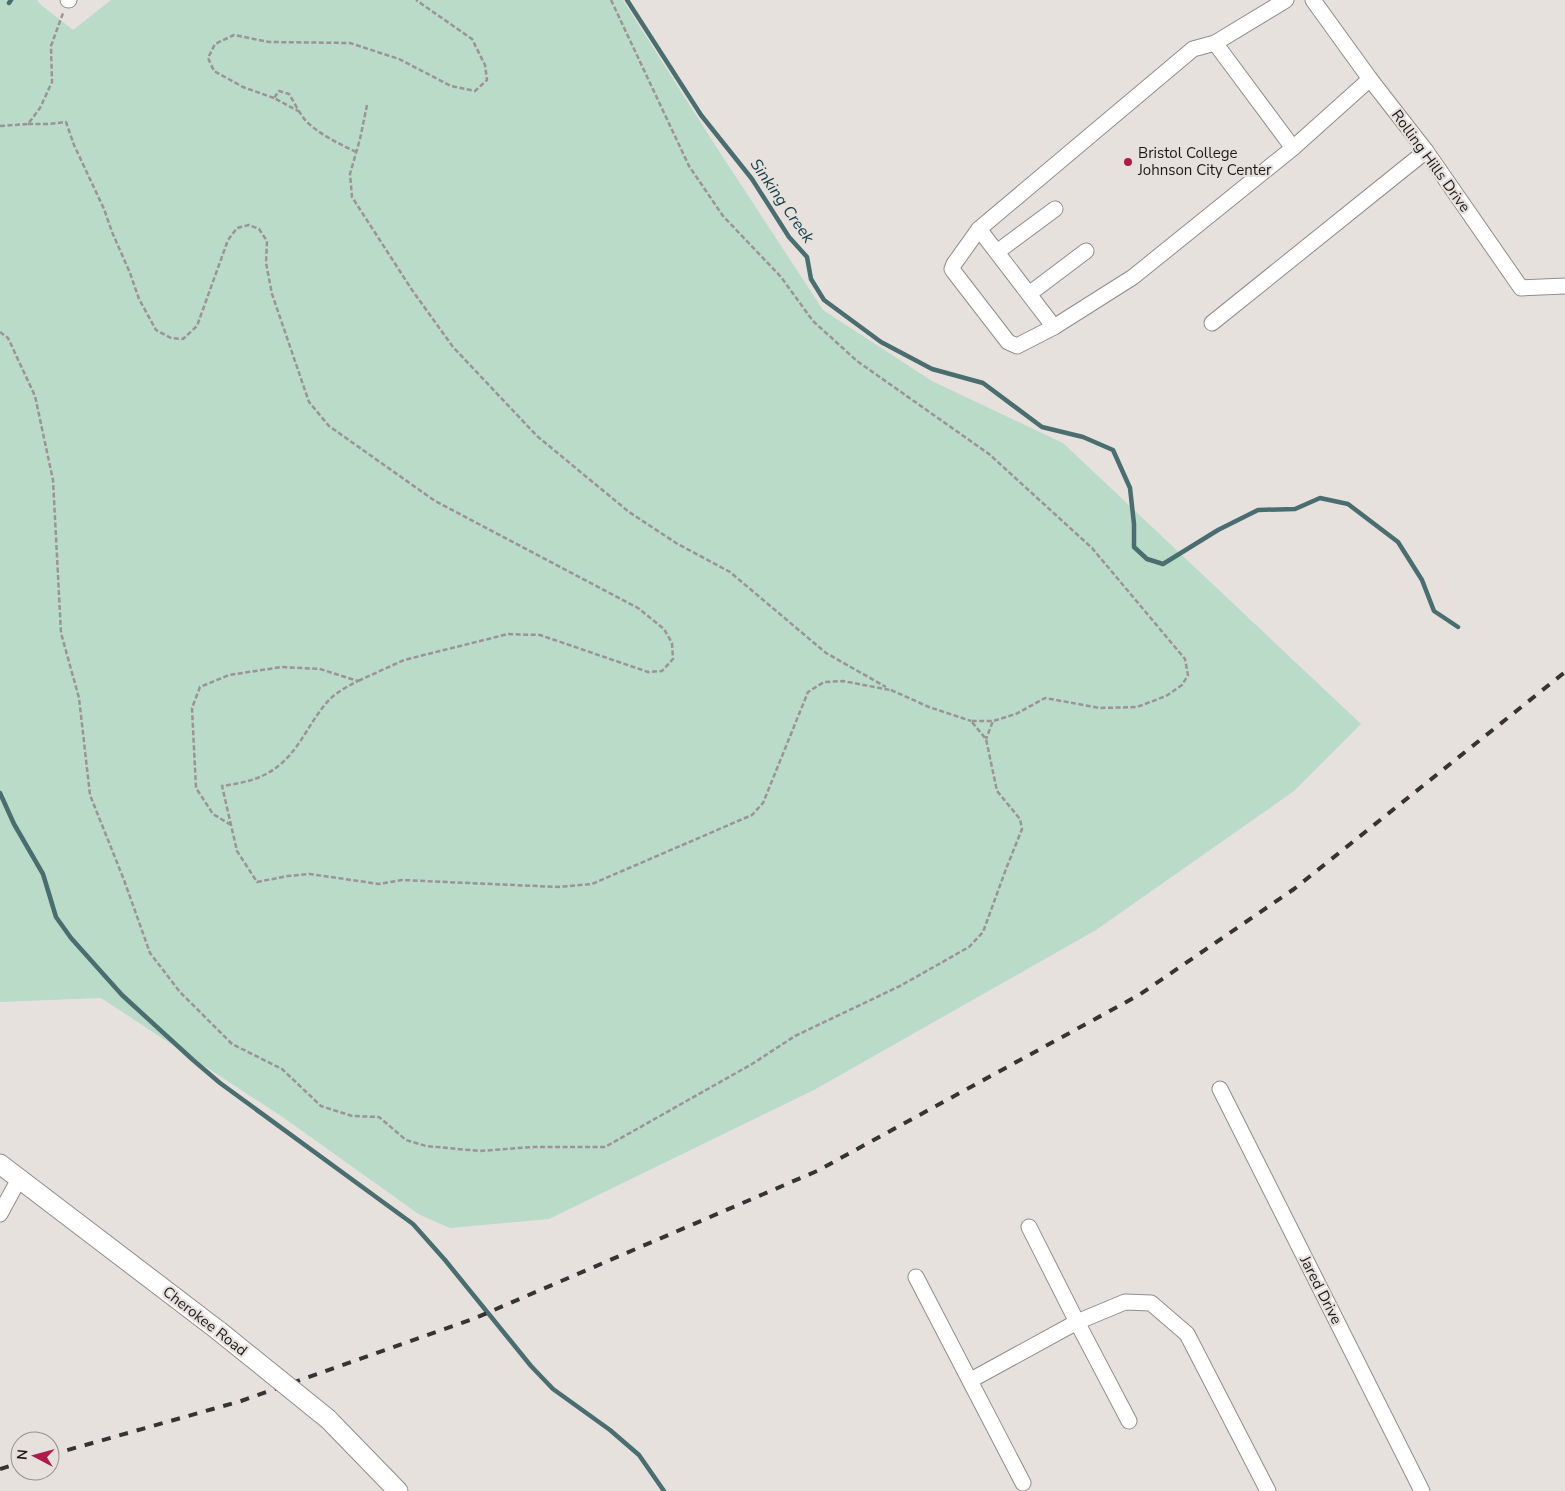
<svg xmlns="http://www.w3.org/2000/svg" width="1565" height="1491" font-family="'Nunito Sans',sans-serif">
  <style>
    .green { fill: #b9dbc8 }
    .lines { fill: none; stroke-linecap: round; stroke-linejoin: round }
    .stream { stroke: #4a6d70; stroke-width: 4.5 }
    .minor-casing { stroke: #928d8a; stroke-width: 17 }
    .major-casing { stroke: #928d8a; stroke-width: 21 }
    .path { stroke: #9a9593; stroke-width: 2.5; stroke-dasharray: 5 2.5; stroke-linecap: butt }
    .minor { stroke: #fff; stroke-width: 15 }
    .major { stroke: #fff; stroke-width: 19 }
    .rail { stroke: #363433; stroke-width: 4; stroke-dasharray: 9 9; stroke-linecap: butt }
    .major-bridge-casing { stroke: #928d8a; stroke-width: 21; stroke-linecap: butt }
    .major-bridge { stroke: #fff; stroke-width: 19 }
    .poi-dot { fill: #ae1c4b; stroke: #e7e1de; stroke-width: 2 }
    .labels { text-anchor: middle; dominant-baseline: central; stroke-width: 4.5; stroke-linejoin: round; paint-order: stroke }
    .poi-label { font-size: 15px; fill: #1c1a19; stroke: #e7e1de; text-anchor: start }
    .street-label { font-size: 15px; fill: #1c1a19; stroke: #e7e1de }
    .water-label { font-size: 16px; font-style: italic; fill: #104046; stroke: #e7e1de }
  </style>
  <rect width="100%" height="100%" fill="#e7e1de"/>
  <polygon class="green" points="0,0 37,0 40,4 73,30 111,0 623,0 715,145 823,310 932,381 1063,443 1361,724 1294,791 1096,930 814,1090 549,1219 450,1228 420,1215 284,1118 101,998 0,1002"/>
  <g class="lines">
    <g class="stream">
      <polyline points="627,0 701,115 752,179 789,237 807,257 811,279 824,300 881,342 932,369 983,383 1042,427 1083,437 1113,450 1130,488 1134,524 1134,547 1147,559 1163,564 1218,530 1258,510 1295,509 1320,498 1348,504 1398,542 1422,580 1434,611 1458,627"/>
      <polyline points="9,3 11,0"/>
      <polyline points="0,793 14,824 43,874 56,917 71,938 122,995 193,1060 220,1083 413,1224 445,1260 531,1366 553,1389 610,1430 639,1455 664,1491"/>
    </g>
    <defs>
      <g id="minor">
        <polyline points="68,0 69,0"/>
        <polyline points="1286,0 1215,43 1293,148 1370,79"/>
        <polyline points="1313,0 1370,79 1426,151 1521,288 1565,286"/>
        <polyline points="1215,43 1193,49 979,229 954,264 952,269 954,272 1008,342 1017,346 1054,327 1133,277 1293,148"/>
        <polyline points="979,229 1054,327"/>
        <polyline points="997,252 1055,209"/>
        <polyline points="1029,294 1086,251"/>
        <polyline points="1212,323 1426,151"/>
        <polyline points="1220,1089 1422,1491"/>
        <polyline points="0,1214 19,1179"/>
        <polyline points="1029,1227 1077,1322 1129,1421"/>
        <polyline points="916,1277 1023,1483"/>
        <polyline points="971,1380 1077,1322 1125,1302 1151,1303 1187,1334 1268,1491"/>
      </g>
      <g id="major">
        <polyline points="0,1164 219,1331"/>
        <polyline points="328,1419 398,1491"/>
      </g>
    </defs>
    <use href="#minor" class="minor-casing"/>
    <use href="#major" class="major-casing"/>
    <g class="path">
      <polyline points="611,0 689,166 723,216 781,277 813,321 857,361 989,454 1092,548 1185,659 1188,675 1182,685 1166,696 1137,707 1100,708 1045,698 1016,714 993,721"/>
      <polyline points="274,98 243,87 214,71 208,58 215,44 234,35 269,42 350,43 399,59 451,86 475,91 487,80 485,65 472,39 416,0"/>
      <polyline points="367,105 360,139 350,174 352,197 412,290 453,347 537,436 629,512 676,543 730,572 826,653 886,687"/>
      <path d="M 300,112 L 274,98 L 279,91 L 289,94 C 294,102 299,113 306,121 C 320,135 338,143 356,152"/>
      <polyline points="28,124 48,124 66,122 74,145 104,209 112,232 130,273 139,299 156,330 171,338 183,339 197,326 228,240 237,228 249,225 259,229 267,241 266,263 272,294 309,402 329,426 435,501 638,608 664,629 672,643 673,659 662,671 648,672 540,635 508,634 404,660 358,681"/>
      <polyline points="0,126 28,124 40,108 52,82 51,46 63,13"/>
      <polyline points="0,332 8,338 35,396 53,480 61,633 79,698 90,795 124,880 150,953 180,992 232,1044 282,1069 321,1106 352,1116 379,1117 406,1140 426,1146 480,1151 532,1147 605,1147 752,1064 795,1036 900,986 969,947 983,932 1006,869 1022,829 1020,819 997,791 986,739 971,721 993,721 986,739"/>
      <polyline points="891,690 929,707 971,721"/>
      <path d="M 231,825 L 213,814 L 196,788 L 192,708 L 200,687 L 229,675 L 282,667 L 320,669 L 358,681 C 348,686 337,692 329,700 C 310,720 300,750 277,767 C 260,780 242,783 222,786 L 237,851 L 257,882 L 288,876 L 310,874 L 379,884 L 402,880 L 558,887 L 592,884 L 752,815 L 763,803 L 808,692 L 824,682 L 843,681 L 890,690"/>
    </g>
    <use href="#minor" class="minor"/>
    <use href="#major" class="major"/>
    <g class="rail">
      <polyline points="50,1455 241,1401 473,1319 817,1171 1139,995 1294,889 1565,672"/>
      <polyline points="0,1469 20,1463"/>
    </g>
    <defs>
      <polyline id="major-bridge" points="219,1331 328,1419"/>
    </defs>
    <use href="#major-bridge" class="major-bridge-casing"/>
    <use href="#major-bridge" class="major-bridge"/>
  </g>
  <circle class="poi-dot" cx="1128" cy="162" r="5"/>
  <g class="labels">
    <g class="poi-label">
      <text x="1138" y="153">Bristol College<tspan x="1138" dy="17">Johnson City Center</tspan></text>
    </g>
    <g class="street-label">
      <text transform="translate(1431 161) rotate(54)">Rolling Hills Drive</text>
      <text transform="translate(1321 1290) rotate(63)">Jared Drive</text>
      <text transform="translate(205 1321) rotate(38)">Cherokee Road</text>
    </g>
    <g class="water-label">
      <text transform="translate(782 201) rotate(55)">Sinking Creek</text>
    </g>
  </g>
  <g transform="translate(35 1456) rotate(276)"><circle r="24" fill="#e7e1de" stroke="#96918f"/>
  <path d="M0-4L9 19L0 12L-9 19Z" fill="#ae1c4b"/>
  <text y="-8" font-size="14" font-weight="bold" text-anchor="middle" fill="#1c1a19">N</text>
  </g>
</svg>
